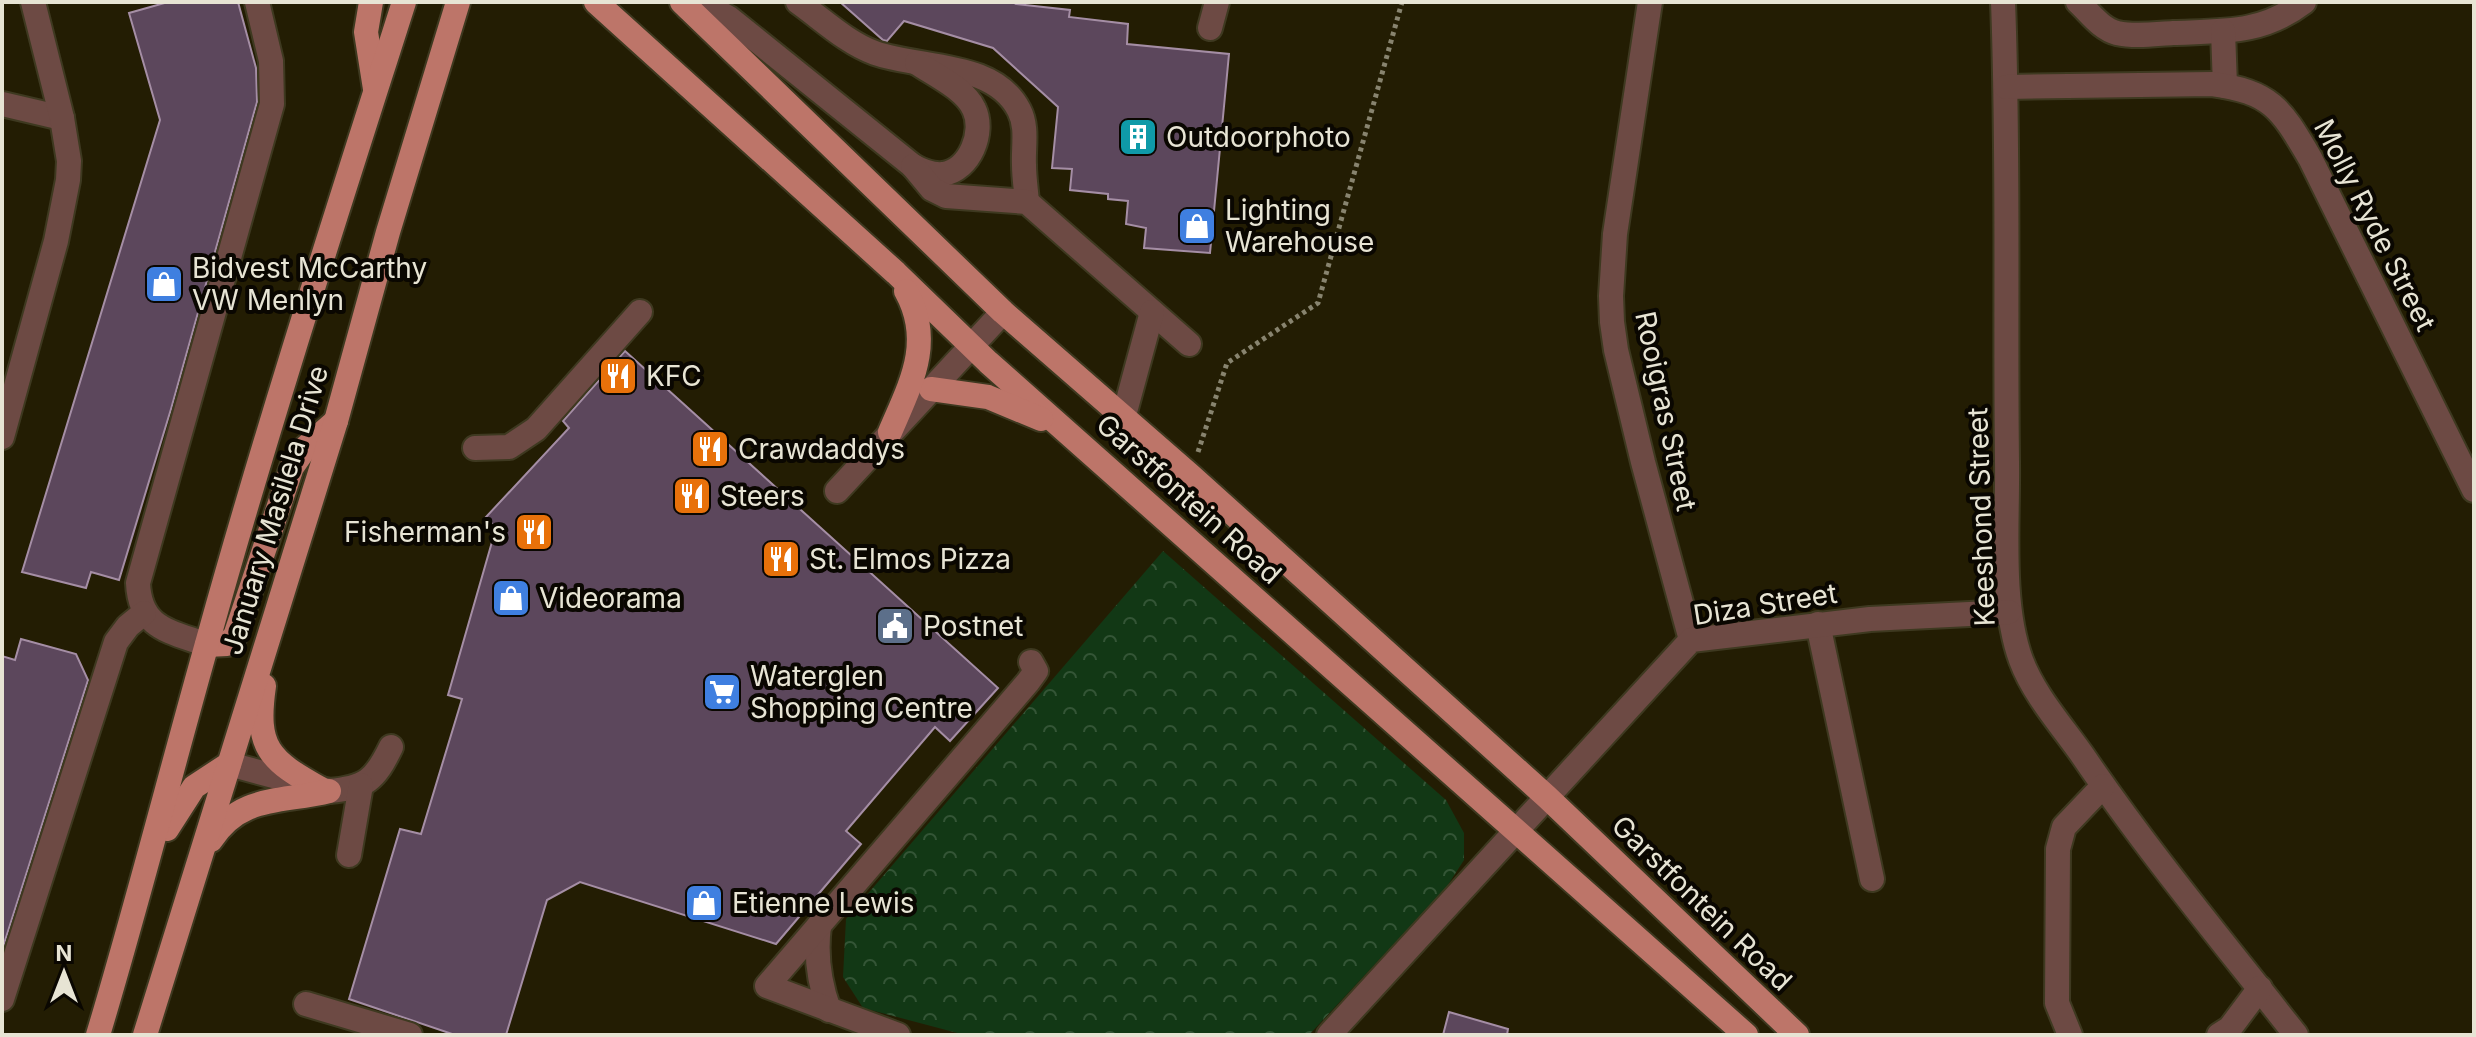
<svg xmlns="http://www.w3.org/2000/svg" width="2476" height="1037" font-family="Inter,sans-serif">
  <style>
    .park { fill: url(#park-crowns) }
    .building { fill: #5c475c; stroke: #a58ea5; stroke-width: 2 }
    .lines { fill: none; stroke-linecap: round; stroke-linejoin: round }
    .minor-casing { stroke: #3e3920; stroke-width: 28 }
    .major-casing { stroke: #3e3920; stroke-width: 28 }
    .path { stroke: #88846f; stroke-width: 5; stroke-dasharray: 4 4; stroke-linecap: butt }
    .minor { stroke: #6d4a44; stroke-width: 24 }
    .major { stroke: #bd7569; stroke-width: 24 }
    .labels { text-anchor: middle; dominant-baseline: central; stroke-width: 8; stroke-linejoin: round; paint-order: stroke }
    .poi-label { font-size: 28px; fill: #e7e4d4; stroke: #0a0701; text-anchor: start }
    .street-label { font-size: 28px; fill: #e7e4d4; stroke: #0a0701 }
  </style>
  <defs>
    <pattern id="park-crowns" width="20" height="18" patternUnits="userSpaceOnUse" patternTransform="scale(2)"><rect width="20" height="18" fill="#123815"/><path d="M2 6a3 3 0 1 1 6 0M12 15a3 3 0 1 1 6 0" fill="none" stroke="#345536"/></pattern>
  </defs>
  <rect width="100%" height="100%" fill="#231d03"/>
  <polygon class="park" points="1163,551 1446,800 1464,833 1464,860 1446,888 1309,1035 965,1035 863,1008 843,977 846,919"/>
  <g class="building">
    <polygon points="168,2 238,2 256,68 257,102 171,409 119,580 91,572 86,588 22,572 160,120 129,13"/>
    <polygon points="840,2 1017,2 1016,4 1070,10 1069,17 1128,24 1127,44 1229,54 1210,253 1144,248 1146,228 1126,224 1128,201 1108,199 1108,194 1070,190 1072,169 1052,168 1058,107 993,48 904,21 887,41 883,40"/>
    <polygon points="625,351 998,688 950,741 935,727 846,831 861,844 776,944 580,882 547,900 506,1035 455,1035 349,999 400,829 421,834 462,699 448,695 496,528 486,517 569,428 563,421"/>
    <polygon points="21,639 76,654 88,680 2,950 2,656 15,660"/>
    <polygon points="1449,1012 1508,1029 1507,1035 1443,1035"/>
  </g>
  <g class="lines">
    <defs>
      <g id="minor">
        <path d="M 798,2 C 822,19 847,43 875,53 C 921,69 994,61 1019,110 C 1028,127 1023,147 1024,165 C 1024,177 1026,190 1027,202"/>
        <polyline points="1650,2 1615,234 1611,296 1612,322 1616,350 1643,462 1691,640"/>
        <path d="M 2003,2 C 2009,155 2005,308 2007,462 C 2008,522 2000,603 2021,660 C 2034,695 2062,726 2083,756 C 2149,853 2224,943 2296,1035"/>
        <path d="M 2078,2 C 2090,13 2101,29 2117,33 C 2135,37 2155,34 2173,33 C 2224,31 2262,34 2304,2"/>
        <path d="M 688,8 L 711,8 L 729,18 L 913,166 C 922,171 933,175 943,174 C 970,170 985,132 974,109 C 965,89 935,75 917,63"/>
        <polyline points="1210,28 1217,2"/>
        <polyline points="2223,31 2225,86"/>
        <path d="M 2006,87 L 2212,84 C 2272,92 2281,109 2310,158 L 2474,490"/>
        <polyline points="2,104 62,118"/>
        <polyline points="913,166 932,189 946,196 1027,202 1189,344"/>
        <polyline points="1123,419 1152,312"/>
        <polyline points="2,437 56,241 68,180 69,161 62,118 33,2"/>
        <polyline points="475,448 509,447 536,429 640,312"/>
        <polyline points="837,491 1003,312"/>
        <polyline points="1818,624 1872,879"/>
        <path d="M 207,645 C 170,631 140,629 138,583 L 272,104 L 271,61 L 257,2"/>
        <path d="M 229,764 L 329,791 C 366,788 375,780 391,747"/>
        <polyline points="349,855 361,785"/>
        <path d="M 819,926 C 815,956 819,982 829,1010"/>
        <polyline points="2,999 116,642 128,626 144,613"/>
        <polyline points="306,1004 410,1035"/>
        <polyline points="898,1035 767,986 1028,682 1036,671 1031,662"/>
        <polyline points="1329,1035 1691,640 1870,619 2009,612"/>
        <polyline points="2070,1035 2057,1003 2058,849 2064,827 2103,786"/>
        <polyline points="2219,1035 2230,1028 2260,988"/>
      </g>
      <g id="major">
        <polyline points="371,2 366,32 375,89"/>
        <polyline points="596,2 896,273 988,362 1746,1035"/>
        <polyline points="682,2 1003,312 1190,475 1547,797 1797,1035"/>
        <polyline points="931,389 988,397 1041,419"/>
        <path d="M 890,432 C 911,383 934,342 906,291"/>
        <polyline points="207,645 227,644 235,636 292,467 306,447 336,421"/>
        <path d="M 264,686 C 255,748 269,760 321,789"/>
        <polyline points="167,829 194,787 229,764"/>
        <path d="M 211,840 C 241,794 282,803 329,791"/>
        <path d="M 98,1035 C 138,902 172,767 210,633 C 269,421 337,212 404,2"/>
        <polyline points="145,1035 336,421 388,232 458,2"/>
      </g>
    </defs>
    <use href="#minor" class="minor-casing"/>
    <use href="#major" class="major-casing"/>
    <polyline class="path" points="1198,452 1227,363 1318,303 1402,2"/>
    <use href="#minor" class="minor"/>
    <use href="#major" class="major"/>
  </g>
  <defs>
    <symbol id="building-square" viewBox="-11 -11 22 22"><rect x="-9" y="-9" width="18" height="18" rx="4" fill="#0f9aa8" stroke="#0a0701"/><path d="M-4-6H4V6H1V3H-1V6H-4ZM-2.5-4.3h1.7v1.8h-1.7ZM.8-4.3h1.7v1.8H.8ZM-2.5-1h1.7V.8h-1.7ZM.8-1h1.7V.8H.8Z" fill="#fff"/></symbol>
    <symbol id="shop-square" viewBox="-11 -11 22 22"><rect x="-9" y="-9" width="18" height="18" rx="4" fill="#3f7fe0" stroke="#0a0701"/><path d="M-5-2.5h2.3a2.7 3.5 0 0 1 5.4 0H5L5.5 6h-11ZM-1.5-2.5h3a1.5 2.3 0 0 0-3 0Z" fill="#fff"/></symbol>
    <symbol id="restaurant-square" viewBox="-11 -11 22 22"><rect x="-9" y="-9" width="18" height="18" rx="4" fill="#e8710a" stroke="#0a0701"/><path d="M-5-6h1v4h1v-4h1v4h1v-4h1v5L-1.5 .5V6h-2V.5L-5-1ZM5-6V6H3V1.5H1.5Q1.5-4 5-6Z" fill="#fff"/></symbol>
    <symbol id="civic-square" viewBox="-11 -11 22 22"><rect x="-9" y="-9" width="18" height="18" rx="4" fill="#5c6f8a" stroke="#0a0701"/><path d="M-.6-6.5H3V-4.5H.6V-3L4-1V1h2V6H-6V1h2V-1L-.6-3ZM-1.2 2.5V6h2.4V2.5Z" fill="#fff"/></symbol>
    <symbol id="supermarket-square" viewBox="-11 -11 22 22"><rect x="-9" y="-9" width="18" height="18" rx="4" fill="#3f7fe0" stroke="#0a0701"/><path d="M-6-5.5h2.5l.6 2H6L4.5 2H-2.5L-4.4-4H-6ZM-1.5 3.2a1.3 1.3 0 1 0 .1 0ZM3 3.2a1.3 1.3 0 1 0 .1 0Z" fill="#fff"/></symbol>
  </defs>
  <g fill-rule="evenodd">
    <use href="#building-square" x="1116" y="115" width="44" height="44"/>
    <use href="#shop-square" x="1175" y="204" width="44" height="44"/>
    <use href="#shop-square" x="142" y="262" width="44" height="44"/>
    <use href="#restaurant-square" x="596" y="354" width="44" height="44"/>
    <use href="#restaurant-square" x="688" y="427" width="44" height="44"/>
    <use href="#restaurant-square" x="670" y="474" width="44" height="44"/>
    <use href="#restaurant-square" x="512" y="510" width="44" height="44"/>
    <use href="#restaurant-square" x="759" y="537" width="44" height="44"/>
    <use href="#shop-square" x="489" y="576" width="44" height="44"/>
    <use href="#civic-square" x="873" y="604" width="44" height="44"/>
    <use href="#supermarket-square" x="700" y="670" width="44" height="44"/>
    <use href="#shop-square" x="682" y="881" width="44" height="44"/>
  </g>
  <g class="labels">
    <g class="poi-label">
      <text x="1166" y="137">Outdoorphoto</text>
      <text x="1225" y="210">Lighting<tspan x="1225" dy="32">Warehouse</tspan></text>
      <text x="192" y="268">Bidvest McCarthy<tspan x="192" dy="32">VW Menlyn</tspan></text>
      <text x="646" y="376">KFC</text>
      <text x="738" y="449">Crawdaddys</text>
      <text x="720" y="496">Steers</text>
      <text x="506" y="532" text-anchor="end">Fisherman's</text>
      <text x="809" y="559">St. Elmos Pizza</text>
      <text x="539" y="598">Videorama</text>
      <text x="923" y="626">Postnet</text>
      <text x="750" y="676">Waterglen<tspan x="750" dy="32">Shopping Centre</tspan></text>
      <text x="732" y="903">Etienne Lewis</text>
    </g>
    <g class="street-label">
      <text transform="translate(2375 225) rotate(63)">Molly Ryde Street</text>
      <text transform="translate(1666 411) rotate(78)">Rooigras Street</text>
      <text transform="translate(1189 499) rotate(42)">Garstfontein Road</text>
      <text transform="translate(275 510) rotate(-73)">January Masilela Drive</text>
      <text transform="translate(1981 517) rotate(-92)">Keeshond Street</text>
      <text transform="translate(1765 604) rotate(-9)">Diza Street</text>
      <text transform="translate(1702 903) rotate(44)">Garstfontein Road</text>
    </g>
  </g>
  <rect width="2476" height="1037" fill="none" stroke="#e7e4d4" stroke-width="8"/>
  <g transform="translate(64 973)" stroke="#0a0701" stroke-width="6" paint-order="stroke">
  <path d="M0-6L14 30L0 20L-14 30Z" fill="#e7e4d4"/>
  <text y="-12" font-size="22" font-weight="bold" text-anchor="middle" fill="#e7e4d4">N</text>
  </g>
</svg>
